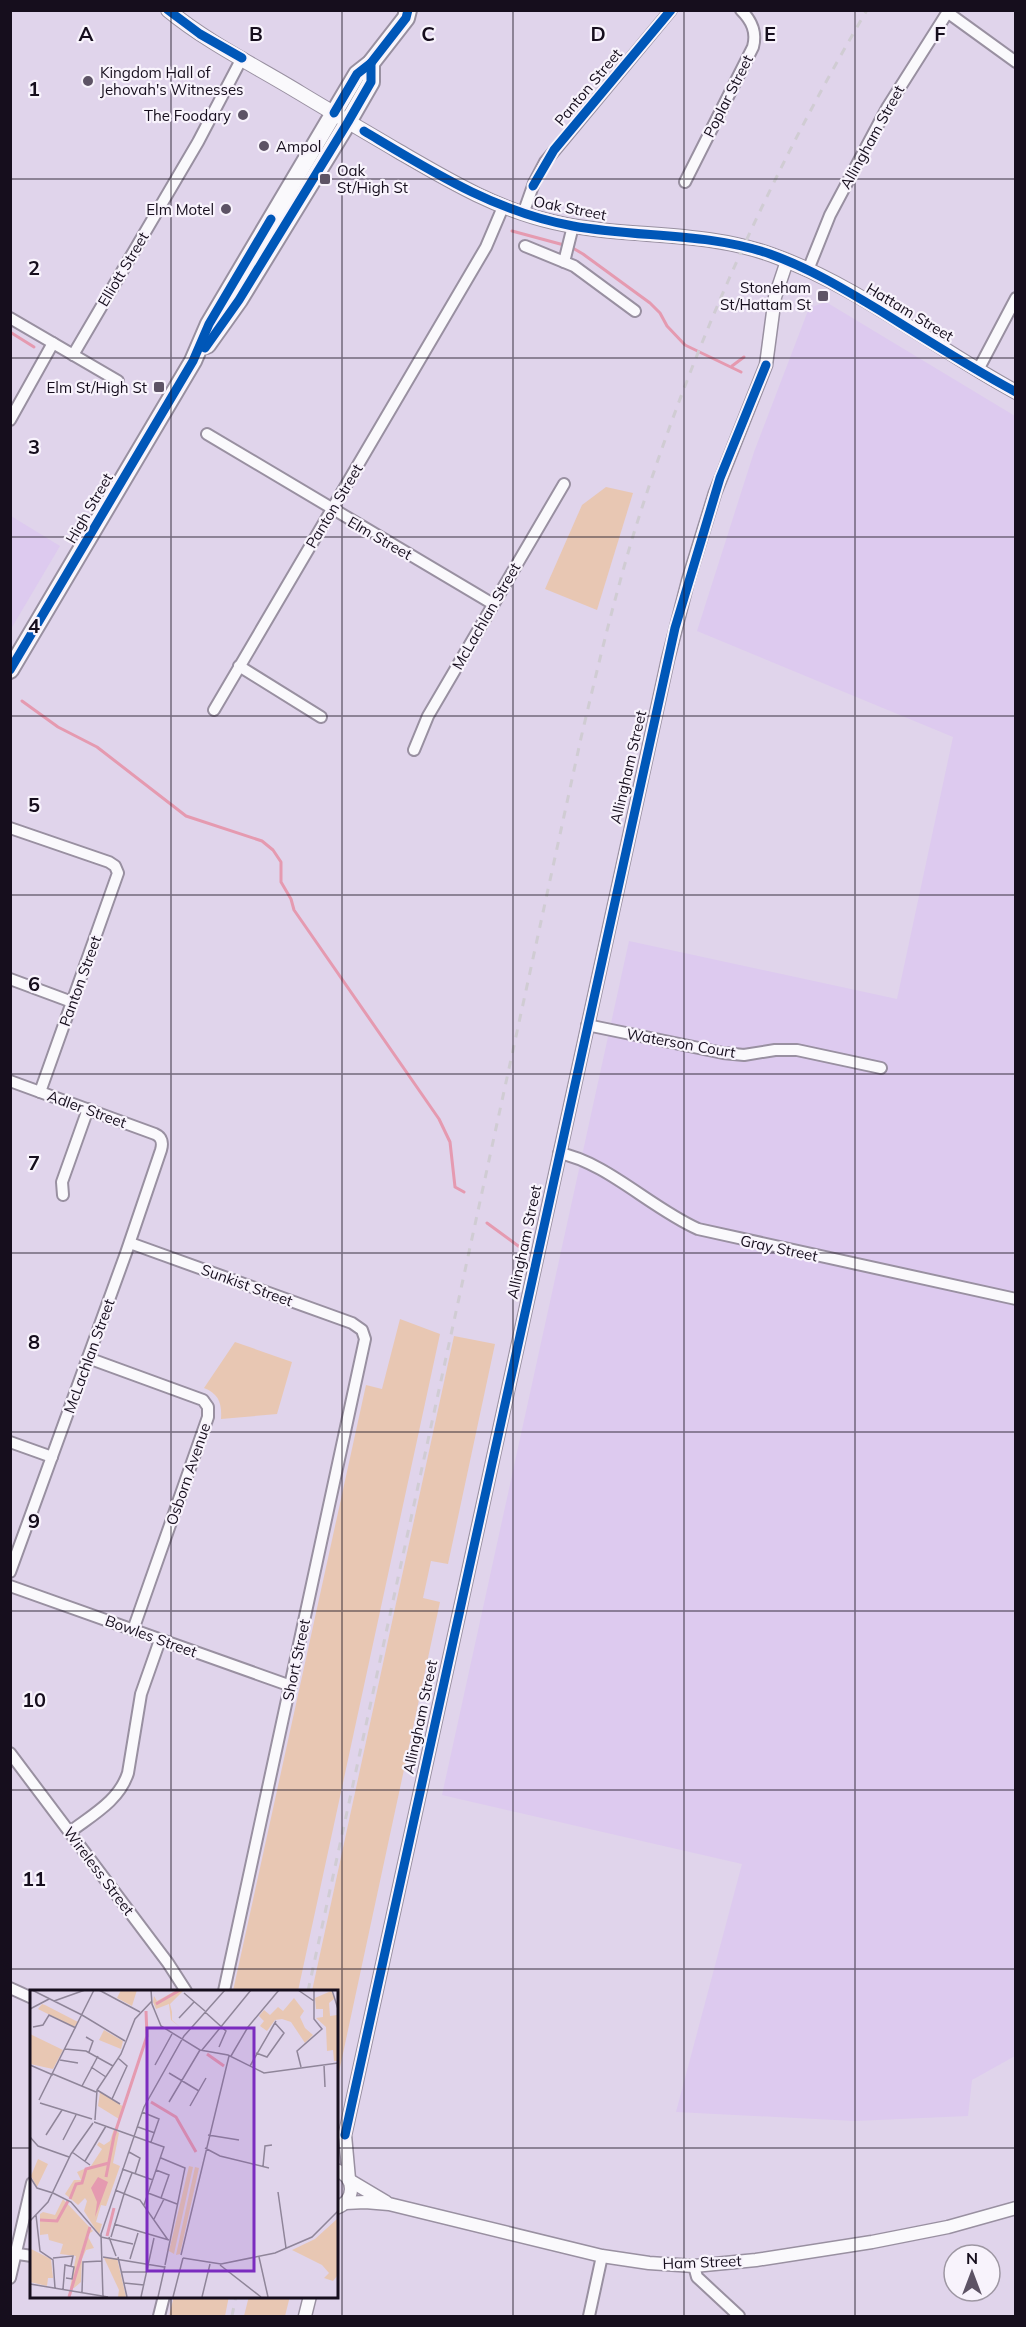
<svg xmlns="http://www.w3.org/2000/svg" width="1026" height="2327" font-family="Mulish,sans-serif">
  <style>
    .built { fill: #ddcaef }
    .green { fill: #e8c7b3 }
    .lines { fill: none; stroke-linecap: round; stroke-linejoin: round }
    .stream { stroke: #e59ab0; stroke-width: 3 }
    .minor-casing { stroke: #9990a1; stroke-width: 14 }
    .tertiary-casing { stroke: #9990a1; stroke-width: 15 }
    .secondary-casing { stroke: #9990a1; stroke-width: 16 }
    .trunk-casing { stroke: #9990a1; stroke-width: 20 }
    .minor { stroke: #faf9fc; stroke-width: 10 }
    .tertiary { stroke: #faf9fc; stroke-width: 12 }
    .secondary { stroke: #faf9fc; stroke-width: 14 }
    .trunk { stroke: #faf9fc; stroke-width: 16 }
    .rail { stroke: #d0ccd3; stroke-width: 3; stroke-dasharray: 8 8; stroke-linecap: butt }
    .cycleway-casing { stroke: #f8f3fc; stroke-width: 13 }
    .cycleway { stroke: #0057b8; stroke-width: 9 }
    .grid { fill: none; stroke: #160e1d; stroke-width: 1.5; stroke-opacity: 0.55 }
    .poi-dot { fill: #5d5365; stroke: #f8f3fc; stroke-width: 2 }
    .labels { text-anchor: middle; dominant-baseline: central; stroke-width: 4.5; stroke-linejoin: round; paint-order: stroke }
    .poi-label { font-size: 15px; fill: #160e1d; stroke: #f8f3fc; text-anchor: end }
    .street-label { font-size: 15px; fill: #160e1d; stroke: #f8f3fc }
    .inset-river { fill: none; stroke: #e59ab0; stroke-width: 3 }
    .inset-road { fill: none; stroke: #8f8599; stroke-width: 1.5 }
    .view { fill: #7b2cbf; fill-opacity: 0.15; stroke: #7b2cbf; stroke-width: 3 }
    .inset-edge { fill: none; stroke: #160e1d; stroke-width: 3 }
    .grid-label { font-size: 20px; text-anchor: middle; font-weight: bold; fill: #160e1d; stroke: #f8f3fc; stroke-width: 4.5; stroke-linejoin: round; paint-order: stroke }
  </style>
  <rect width="100%" height="100%" fill="#e0d4eb"/>
  <g class="built">
    <polygon points="826,302 1015,416 1015,2056 972,2080 968,2116 855,2121 676,2112 742,1864 442,1795 629,941 897,999 953,737 697,631 754,452 809,308"/>
    <polygon points="11,516 60,546 11,629"/>
  </g>
  <g class="green">
    <polygon points="606,487 633,493 597,610 545,589 582,505"/>
    <polygon points="400,1319 440,1334 298,1991 233,1991 366,1385 382,1389"/>
    <polygon points="454,1336 495,1344 448,1564 431,1561 423,1598 440,1602 336,2086 336,1991 312,1991"/>
    <path d="M 235,1342 L 292,1362 L 277,1414 L 221,1419 C 222,1403 219,1394 204,1388 Z"/>
    <polygon points="174,2296 229,2296 225,2316 169,2316"/>
    <polygon points="249,2296 290,2296 285,2316 244,2316"/>
  </g>
  <g class="lines">
    <g class="stream">
      <polyline points="512,231 564,245"/>
      <polyline points="571,247 583,254 650,303 660,313 667,326 685,345 741,372"/>
      <polyline points="10,332 34,347"/>
      <polyline points="732,366 744,357"/>
      <polyline points="22,701 58,727 97,747 186,816 262,841 273,850 281,862 281,882 291,899 294,910 439,1119 450,1142 455,1187 464,1192"/>
      <polyline points="487,1223 525,1251"/>
    </g>
    <defs>
      <g id="minor">
        <polyline points="947,12 1016,62"/>
        <path d="M 685,182 L 753,47 C 757,32 752,21 741,10"/>
        <polyline points="523,214 534,183 545,162 671,10"/>
        <polyline points="525,246 574,266 635,311"/>
        <polyline points="564,262 573,226"/>
        <polyline points="808,270 830,215 887,108 949,10"/>
        <polyline points="10,318 118,381"/>
        <polyline points="73,355 198,142 242,58"/>
        <polyline points="978,370 1016,298"/>
        <polyline points="10,420 53,343"/>
        <polyline points="207,434 493,604"/>
        <polyline points="239,666 321,717"/>
        <polyline points="214,710 486,247 503,207"/>
        <polyline points="414,750 428,716 564,484"/>
        <polyline points="10,828 109,862 115,866 118,873 40,1092"/>
        <polyline points="10,979 72,1002"/>
        <polyline points="587,1025 723,1053 744,1055 775,1050 797,1050 881,1068"/>
        <path d="M 10,1081 L 155,1134 C 162,1137 163,1143 161,1150 L 126,1253 L 10,1572"/>
        <path d="M 559,1153 C 606,1162 651,1208 698,1229 L 1016,1299"/>
        <polyline points="63,1195 62,1182 88,1109"/>
        <polyline points="130,1243 352,1323 362,1330 365,1339 224,1991"/>
        <polyline points="88,1358 203,1400 208,1407 208,1417 133,1630"/>
        <polyline points="10,1442 52,1457"/>
        <polyline points="10,1586 291,1686"/>
        <polyline points="10,1753 168,1963 186,1991"/>
        <path d="M 70,1832 C 92,1815 119,1801 128,1773 L 141,1694 L 160,1640"/>
        <polyline points="10,1988 32,1998"/>
        <polyline points="11,2253 32,2256"/>
        <polyline points="694,2266 697,2277 739,2316"/>
        <polyline points="10,2278 32,2183"/>
        <polyline points="159,2316 164,2296"/>
        <polyline points="589,2316 602,2256"/>
      </g>
      <g id="tertiary">
        <path d="M 336,2170 C 356,2177 356,2201 336,2208"/>
        <polyline points="349,2179 345,2135 668,659 688,581 715,493 766,365 775,297 787,261"/>
        <polyline points="349,2180 386,2202"/>
        <polyline points="345,2203 365,2202 389,2204 602,2256 649,2263 694,2266 756,2260 872,2242 948,2227 1016,2208"/>
        <polyline points="305,2316 310,2296"/>
      </g>
      <path id="secondary" d="M 168,10 C 208,43 256,66 300,93 C 333,113 366,132 398,151 C 448,180 496,209 553,222 C 625,239 701,229 772,255 C 857,285 936,349 1016,392"/>
      <g id="trunk">
        <polyline points="207,345 239,300 348,122 371,82 371,63"/>
        <polyline points="10,670 193,361 209,324 357,74 371,63 406,18 408,10"/>
      </g>
    </defs>
    <use href="#minor" class="minor-casing"/>
    <use href="#tertiary" class="tertiary-casing"/>
    <use href="#secondary" class="secondary-casing"/>
    <use href="#trunk" class="trunk-casing"/>
    <use href="#minor" class="minor"/>
    <use href="#tertiary" class="tertiary"/>
    <use href="#secondary" class="secondary"/>
    <use href="#trunk" class="trunk"/>
    <g class="rail">
      <path d="M 308,1991 L 581,738 C 597,670 613,603 633,536 C 690,352 769,176 867,10"/>
      <polyline points="232,2316 236,2296"/>
    </g>
    <defs>
      <g id="cycleway">
        <polyline points="168,10 200,34 242,58"/>
        <polyline points="334,113 357,74 371,63 406,18 408,10"/>
        <path d="M 364,131 C 431,171 495,212 573,226 C 639,238 706,232 770,254 C 809,268 844,289 879,310 C 924,338 969,367 1016,392"/>
        <polyline points="533,186 554,150 671,10"/>
        <polyline points="205,348 239,300 348,122 371,82 371,63"/>
        <polyline points="10,670 193,361 209,324 271,219"/>
        <polyline points="345,2135 675,628 720,478 766,365"/>
      </g>
    </defs>
    <use href="#cycleway" class="cycleway-casing"/>
    <use href="#cycleway" class="cycleway"/>
  </g>
  <path class="grid" d="M 171,10 L 171,1991M 342,10 L 342,2316M 513,10 L 513,2316M 684,10 L 684,2316M 855,10 L 855,2316M 10,179 L 1016,179M 10,358 L 1016,358M 10,537 L 1016,537M 10,716 L 1016,716M 10,895 L 1016,895M 10,1074 L 1016,1074M 10,1253 L 1016,1253M 10,1432 L 1016,1432M 10,1611 L 1016,1611M 10,1790 L 1016,1790M 10,1969 L 1016,1969M 10,2148 L 32,2148M 336,2148 L 1016,2148M 171,2296 L 171,2316"/>
  <g class="poi-dot">
    <circle cx="88" cy="81" r="6"/>
    <circle cx="243" cy="115" r="6"/>
    <circle cx="264" cy="146" r="6"/>
    <rect x="319" y="173" width="12" height="12" rx="3"/>
    <circle cx="226" cy="209" r="6"/>
    <rect x="817" y="290" width="12" height="12" rx="3"/>
    <rect x="153" y="381" width="12" height="12" rx="3"/>
  </g>
  <g class="labels">
    <g class="poi-label">
      <text x="100" y="72" text-anchor="start">Kingdom Hall of<tspan x="100" dy="17">Jehovah's Witnesses</tspan></text>
      <text x="231" y="115">The Foodary</text>
      <text x="276" y="146" text-anchor="start">Ampol</text>
      <text x="337" y="170" text-anchor="start">Oak<tspan x="337" dy="17">St/High St</tspan></text>
      <text x="214" y="209">Elm Motel</text>
      <text x="811" y="287">Stoneham<tspan x="811" dy="17">St/Hattam St</tspan></text>
      <text x="147" y="387">Elm St/High St</text>
    </g>
    <g class="street-label">
      <text transform="translate(588 87) rotate(-50)">Panton Street</text>
      <text transform="translate(728 96) rotate(-63)">Poplar Street</text>
      <text transform="translate(872 137) rotate(-61)">Allingham Street</text>
      <text transform="translate(570 208) rotate(11)">Oak Street</text>
      <text transform="translate(123 269) rotate(-59)">Elliott Street</text>
      <text transform="translate(910 312) rotate(31)">Hattam Street</text>
      <text transform="translate(334 506) rotate(-59)">Panton Street</text>
      <text transform="translate(89 508) rotate(-60)">High Street</text>
      <text transform="translate(380 538) rotate(30)">Elm Street</text>
      <text transform="translate(486 616) rotate(-60)">McLachlan Street</text>
      <text transform="translate(628 767) rotate(-77)">Allingham Street</text>
      <text transform="translate(80 981) rotate(-70)">Panton Street</text>
      <text transform="translate(681 1043) rotate(10)">Waterson Court</text>
      <text transform="translate(87 1109) rotate(20)">Adler Street</text>
      <text transform="translate(524 1242) rotate(-78)">Allingham Street</text>
      <text transform="translate(779 1248) rotate(12)">Gray Street</text>
      <text transform="translate(247 1285) rotate(20)">Sunkist Street</text>
      <text transform="translate(89 1356) rotate(-70)">McLachlan Street</text>
      <text transform="translate(188 1474) rotate(-71)">Osborn Avenue</text>
      <text transform="translate(151 1636) rotate(20)">Bowles Street</text>
      <text transform="translate(296 1660) rotate(-78)">Short Street</text>
      <text transform="translate(420 1717) rotate(-78)">Allingham Street</text>
      <text transform="translate(99 1871) rotate(53)">Wireless Street</text>
      <text transform="translate(702 2262) rotate(-2)">Ham Street</text>
    </g>
  </g>
  <g transform="translate(30 1990)">
    <rect width="308" height="308" fill="#e0d4eb"/>
    <path d="M 91,0 L 107,0 L 102,16 L 87,8 ZM 147,0 L 154,0 L 140,14 L 142,22 L 142,30 L 150,37 L 141,30 L 139,14 L 126,19 L 123,12 L 124,6 L 127,11 ZM 301,1 L 305,8 L 299,13 L 300,26 L 307,25 L 307,71 L 304,71 L 303,60 L 297,61 L 296,37 L 286,28 L 293,27 L 293,19 L 286,19 L 285,8 ZM 264,8 L 274,21 L 270,27 L 275,38 L 283,45 L 275,53 L 261,32 L 252,29 L 245,30 L 237,41 L 230,36 L 234,31 L 229,26 L 234,20 L 240,25 L 248,17 L 253,21 ZM 12,14 L 15,15 L 48,32 L 44,37 L 8,19 ZM 74,40 L 93,51 L 91,59 L 69,50 ZM 0,44 L 33,60 L 23,79 L 0,74 ZM 70,102 L 94,117 L 89,129 L 68,116 ZM 84,139 L 89,143 L 83,173 L 90,176 L 76,216 L 71,215 L 66,232 L 72,234 L 69,245 L 54,221 L 57,211 L 55,208 L 48,215 L 35,204 L 44,190 L 51,190 L 47,182 L 61,176 L 72,159 L 67,155 L 69,152 L 74,155 L 80,151 ZM 8,169 L 18,174 L 7,197 L 1,186 ZM 159,176 L 163,177 L 144,264 L 139,261 ZM 165,177 L 169,178 L 150,264 L 146,265 ZM 33,209 L 63,241 L 57,245 L 64,258 L 56,260 L 52,269 L 51,292 L 44,298 L 40,298 L 46,266 L 30,264 L 33,254 L 19,250 L 18,244 L 10,245 L 10,224 L 13,222 L 25,225 ZM 307,229 L 307,286 L 303,291 L 294,288 L 299,283 L 292,275 L 262,260 L 285,249 ZM 0,248 L 1,259 L 21,269 L 23,288 L 18,288 L 17,296 L 0,292 ZM 74,268 L 87,268 L 96,307 L 88,307 L 89,300 Z" fill="#e8c7b3"/>
    <path d="M 68,187 L 78,192 L 65,227 L 67,212 L 61,198 Z" fill="#e59ab0"/>
    <path class="inset-river" d="M 126,14 L 150,0M 177,64 L 194,76M 121,112 L 146,127 L 166,162M 76,187 L 84,146 L 117,46 L 116,21M 40,209 L 46,194 L 52,193 L 56,179 L 79,173M 10,230 L 27,231 L 38,211M 77,246 L 84,218M 39,307 L 60,237"/>
    <path class="inset-road" d="M 2,0 L 52,25M 69,0 L 110,22M 121,0 L 122,14 L 131,36 L 170,60 L 198,65 L 234,83 L 308,73M 268,0 L 284,11M 302,0 L 308,19M 154,3 L 175,21M 24,11 L 55,0M 0,19 L 19,9M 175,22 L 196,41 L 189,57M 52,25 L 95,51M 149,28 L 164,12M 3,37 L 13,35 L 19,25 L 46,38M 56,47 L 63,51 L 59,62M 35,59 L 56,61 L 83,76M 172,60 L 221,0M 226,63 L 237,67 L 254,43 L 245,33M 201,66 L 218,37 L 249,0M 30,70 L 48,73M 0,75 L 23,85M 125,75 L 142,44M 294,75 L 295,97M 220,76 L 246,31M 61,77 L 76,87M 271,77 L 267,61 L 292,39 L 284,29 L 284,0M 139,83 L 169,101M 23,84 L 66,102M 52,96 L 68,66M 67,100 L 90,114M 82,109 L 97,76 L 88,68M 9,110 L 64,0M 139,112 L 170,60M 10,113 L 62,129M 160,116 L 176,88M 112,122 L 129,129 L 121,152M 65,130 L 67,100 L 91,64 L 105,29 L 122,11M 64,132 L 134,157 L 114,215M 108,137 L 125,143M 16,145 L 32,120M 178,145 L 209,150M 0,147 L 8,156 L 39,167M 33,150 L 46,125M 175,158 L 190,166 L 239,178M 42,162 L 60,175M 99,162 L 110,168 L 105,184M 131,168 L 155,178 L 135,275M 55,171 L 76,136M 233,176 L 235,156 L 242,155M 92,179 L 123,190M 126,180 L 139,185 L 131,208M 0,187 L 7,198 L 23,203M 85,200 L 110,210 L 138,250M 248,202 L 256,258M 23,203 L 41,212 L 71,247M 118,203 L 147,214M 94,204 L 102,183M 6,225 L 10,261 L 23,270 L 25,298M 124,229 L 134,209M 0,231 L 18,212 L 41,164 L 63,133M 84,234 L 139,250M 71,247 L 103,254M 79,247 L 86,266M 81,247 L 94,204M 151,265 L 199,66M 73,267 L 134,277M 88,267 L 97,307M 229,267 L 238,307M 23,268 L 43,266 L 41,276M 153,268 L 191,274 L 245,263 L 282,247 L 308,221M 100,269 L 108,243M 190,275 L 231,307M 92,282 L 117,282M 94,293 L 114,295M 0,294 L 78,307M 33,299 L 35,275 L 44,277 L 42,289 L 36,288M 52,302 L 53,272 L 72,271M 73,307 L 71,244 L 114,117 L 154,46 L 195,0M 111,307 L 124,248M 128,307 L 135,276M 143,307 L 153,268M 172,307 L 180,274"/>
    <path class="view" d="M 117,38 L 224,38 L 224,281 L 117,281 Z"/>
    <rect width="308" height="308" class="inset-edge"/>
  </g>
  <g class="grid-label">
    <text x="86" y="41">A</text>
    <text x="256" y="41">B</text>
    <text x="428" y="41">C</text>
    <text x="598" y="41">D</text>
    <text x="770" y="41">E</text>
    <text x="940" y="41">F</text>
    <text x="34" y="96">1</text>
    <text x="34" y="275">2</text>
    <text x="34" y="454">3</text>
    <text x="34" y="633">4</text>
    <text x="34" y="812">5</text>
    <text x="34" y="991">6</text>
    <text x="34" y="1170">7</text>
    <text x="34" y="1349">8</text>
    <text x="34" y="1528">9</text>
    <text x="34" y="1707">10</text>
    <text x="34" y="1886">11</text>
  </g>
  <rect width="1026" height="2327" fill="none" stroke="#160e1d" stroke-width="24"/>
  <g transform="translate(972 2273)"><circle r="28" fill="#f8f3fc" stroke="#9e97a3" stroke-width="1.5"/>
  <path d="M0-4.5L10 22L0 15L-10 22Z" fill="#5d5365"/>
  <text y="-9" font-size="16" font-weight="bold" text-anchor="middle" fill="#160e1d">N</text>
  </g>
</svg>
